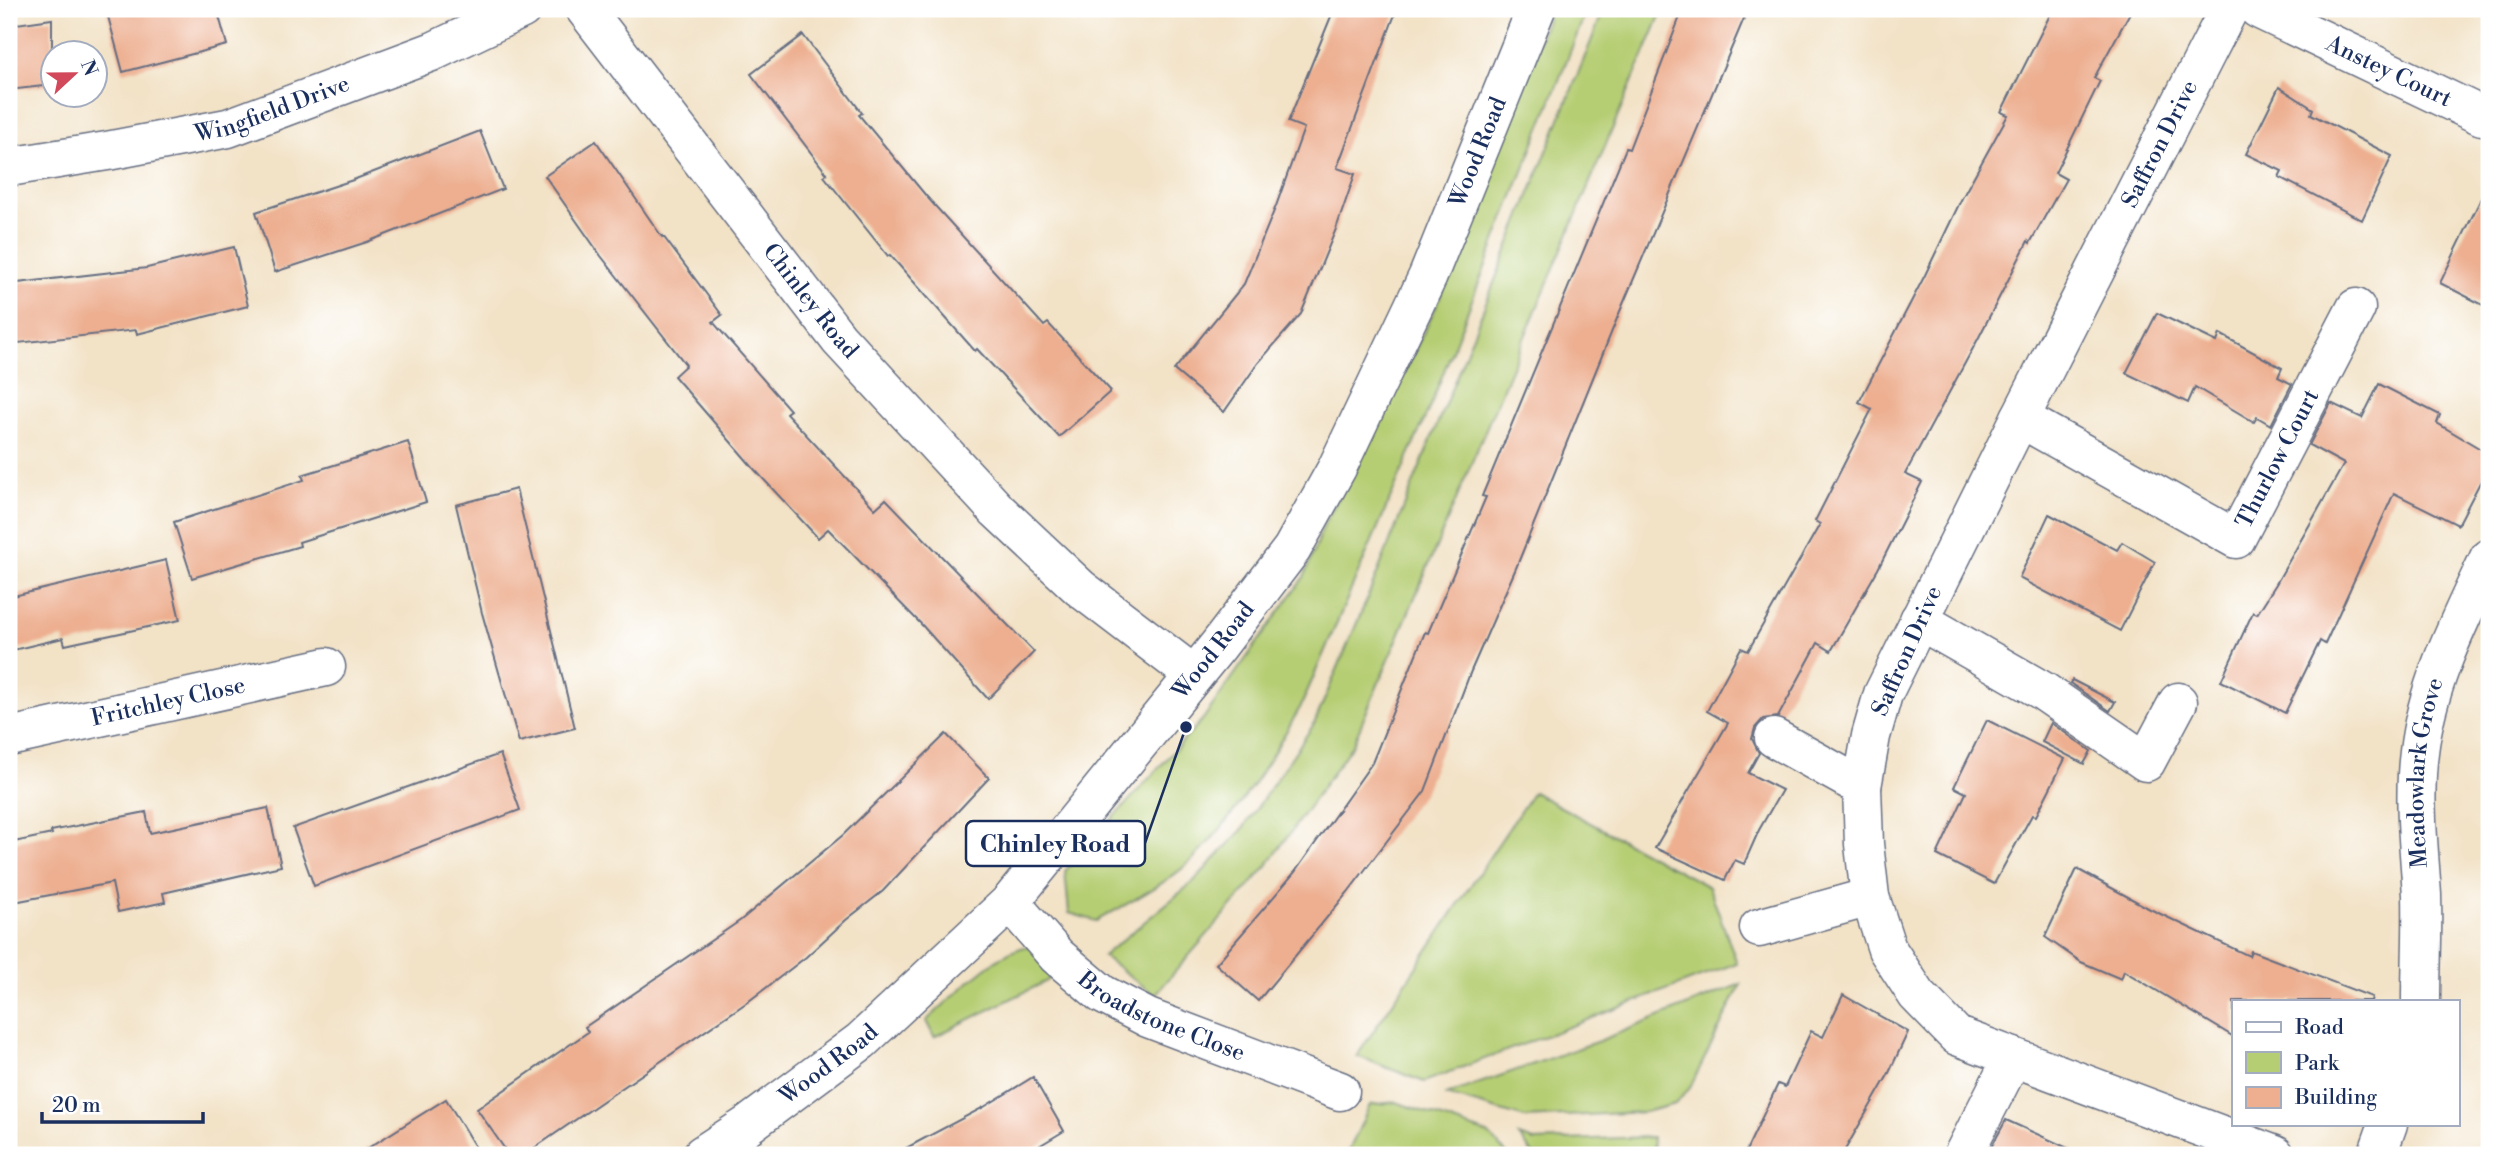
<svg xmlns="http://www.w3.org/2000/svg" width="2498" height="1164" font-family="'Libre Bodoni',serif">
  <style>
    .green { fill: #b6ce73; stroke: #687e68; stroke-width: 2 }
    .building { fill: #edaf90 }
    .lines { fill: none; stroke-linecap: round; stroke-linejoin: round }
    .minor-casing { stroke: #666e82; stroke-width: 41 }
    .minor { stroke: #fff; stroke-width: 38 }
    .labels { text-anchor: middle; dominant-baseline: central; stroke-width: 5; stroke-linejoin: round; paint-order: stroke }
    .street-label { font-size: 23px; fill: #1b2f5e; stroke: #fff }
    .leader { fill: none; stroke: #1b2f5e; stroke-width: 2.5 }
    .callout-dot { fill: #1b2f5e; stroke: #fff; stroke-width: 2.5 }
    .callout { fill: #fff; stroke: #1b2f5e; stroke-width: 2.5 }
    .callout-label { font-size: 24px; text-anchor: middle; font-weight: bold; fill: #1b2f5e }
  </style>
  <rect width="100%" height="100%" fill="#fff"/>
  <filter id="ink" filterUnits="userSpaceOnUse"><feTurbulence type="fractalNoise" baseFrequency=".0143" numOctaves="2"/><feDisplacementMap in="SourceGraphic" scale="14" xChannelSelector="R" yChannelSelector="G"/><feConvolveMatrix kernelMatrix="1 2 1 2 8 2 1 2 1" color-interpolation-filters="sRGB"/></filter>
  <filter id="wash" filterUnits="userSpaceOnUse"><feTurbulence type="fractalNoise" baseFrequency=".00686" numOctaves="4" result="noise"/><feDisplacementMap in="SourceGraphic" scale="28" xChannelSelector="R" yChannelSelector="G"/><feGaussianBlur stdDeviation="1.57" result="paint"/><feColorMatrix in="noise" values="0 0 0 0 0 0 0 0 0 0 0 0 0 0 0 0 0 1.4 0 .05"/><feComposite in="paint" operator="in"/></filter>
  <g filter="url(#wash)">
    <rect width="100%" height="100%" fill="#f2e2c6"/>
    <g class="green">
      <path d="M 1551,9 L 1587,9 L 1431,404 L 1301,706 C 1270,760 1237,816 1192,860 C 1168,883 1125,905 1096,921 L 1069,913 L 1065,871 L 1203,719 L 1304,577 L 1325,522 L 1375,432 L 1436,307 Z"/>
      <polygon points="1604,9 1663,9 1353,744 1266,867 1155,995 1103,956 1193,882 1242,830 1314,724 1365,604"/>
      <polygon points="1533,792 1709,887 1737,963 1424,1082 1357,1056"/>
      <path d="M 1029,946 L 1054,973 L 1047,981 L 934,1037 L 926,1021 C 954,997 994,952 1029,946 Z"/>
      <polygon points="1741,984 1690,1088 1675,1104 1645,1112 1525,1118 1446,1095 1599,1041"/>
      <polygon points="1396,1102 1488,1134 1508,1155 1347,1155 1370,1105"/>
      <polygon points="1519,1136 1534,1141 1652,1137 1655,1152 1653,1155 1534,1155"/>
    </g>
    <g id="blocks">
      <g class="building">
        <polygon points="106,9 217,9 227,45 123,72"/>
        <polygon points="1334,9 1397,9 1337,168 1355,174 1336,229 1301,314 1258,363 1224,412 1174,370 1244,284 1276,206 1304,128 1288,122"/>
        <polygon points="1683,9 1748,9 1618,316 1516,568 1471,671 1425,791 1348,892 1258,1001 1216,964 1295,872 1372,763 1425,632 1428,633 1486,497 1482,496 1626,148 1629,149"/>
        <polygon points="2053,9 2132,9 2094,78 2100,81 2055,173 2066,179 2030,243 2028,241 1978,339 1905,474 1922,482 1878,569 1831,651 1818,643 1778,717 1763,719 1755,728 1752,739 1759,753 1748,773 1782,790 1759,830 1744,864 1735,860 1725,880 1655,848 1728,723 1707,711 1741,648 1748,651 1820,524 1815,521 1872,409 1859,402 1925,275 1962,198 2008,115 2001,112"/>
        <polygon points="52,19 52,85 9,90 9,25"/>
        <polygon points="803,35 862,113 859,115 927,197 1044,326 1048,323 1111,391 1059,437 977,349 975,351 890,255 888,256 824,176 827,174 751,74"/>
        <polygon points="2279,87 2313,109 2311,114 2392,156 2362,220 2279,177 2282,171 2246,154"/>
        <polygon points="480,131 503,189 367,242 275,272 256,212 353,180"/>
        <polygon points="596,141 662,237 663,236 722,315 713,322 790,410 786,413 875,509 886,499 1034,652 988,699 921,624 828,529 818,538 755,470 674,376 686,365 601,256 545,176"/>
        <polygon points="2489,182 2489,308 2440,283"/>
        <polygon points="234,247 248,306 137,334 136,330 9,344 9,284 147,268"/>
        <polygon points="2157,313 2217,342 2220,334 2282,368 2278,377 2292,384 2271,425 2257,417 2254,422 2195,387 2188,403 2126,373"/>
        <polygon points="2379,384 2440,415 2437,423 2489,454 2489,465 2458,525 2394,493 2325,644 2320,641 2285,713 2221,681 2253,612 2257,614 2276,584 2344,464 2309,445 2331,403 2362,418"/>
        <polygon points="408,442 426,502 299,542 300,546 192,578 174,522 304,480 302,475"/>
        <polygon points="516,489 575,728 519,742 482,613 456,505"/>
        <polygon points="2049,514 2117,550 2122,542 2155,562 2120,631 2019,578"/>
        <polygon points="166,560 180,620 65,645 63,638 9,651 9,597"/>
        <polygon points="2072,680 2115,702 2110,711 2070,683"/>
        <polygon points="1987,720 2065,759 2036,816 2032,815 1994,884 1937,855 1966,793 1954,787"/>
        <polygon points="2051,723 2091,751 2084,764 2042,742"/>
        <polygon points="946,734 989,778 883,891 846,920 806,957 749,1001 524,1155 509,1155 477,1109 588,1032 585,1027 741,920 843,835"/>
        <polygon points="500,754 520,810 314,886 293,828"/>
        <polygon points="268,808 281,866 163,893 165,902 118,912 112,883 9,903 9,843 52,834 51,831 146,812 150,833"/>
        <polygon points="2077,869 2150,909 2249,956 2251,951 2372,997 2371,1001 2234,1001 2234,1037 2124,971 2121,979 2081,962 2045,937"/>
        <polygon points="1843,995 1908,1032 1888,1075 1842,1155 1744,1155 1778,1084 1785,1087 1811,1031 1823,1037"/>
        <polygon points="1033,1077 1064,1131 1024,1155 893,1155 984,1107"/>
        <polygon points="446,1099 480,1155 357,1155"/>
        <polygon points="2006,1120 2083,1155 1987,1155"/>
      </g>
    </g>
  </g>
  <g filter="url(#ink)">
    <use href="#blocks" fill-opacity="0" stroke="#666e82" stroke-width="2"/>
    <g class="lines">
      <defs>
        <g id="minor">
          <path id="s1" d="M 585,9 L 839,339 L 997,510 L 1080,588 L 1194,675"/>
          <polyline points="2229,9 2020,418 1883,694 1871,736 1862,787 1864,844 1870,897 1887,949 1917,995 1957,1036 2275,1155"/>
          <path id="s2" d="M 2258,9 L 2482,116"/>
          <path id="s3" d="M 9,167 L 107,151 L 228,128 L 434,51 L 522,9"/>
          <path id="s4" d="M 2020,418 L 2236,539 L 2356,308"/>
          <polyline points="1919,620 2043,691 2146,762 2178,702"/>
          <path id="s5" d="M 9,737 L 326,667"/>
          <polyline points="1774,738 1862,787"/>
          <path id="s6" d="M 1010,902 L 1057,956 L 1102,994 L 1148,1018 L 1340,1091"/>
          <polyline points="1759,928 1870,897"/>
          <path id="s7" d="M 2421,1001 C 2421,966 2423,930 2422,895 C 2419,848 2413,799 2419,752 C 2427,683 2460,620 2489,558"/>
          <path id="s8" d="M 702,1155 L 748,1125 L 861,1041 L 1010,902 L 1218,646 L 1292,549 L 1337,468 L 1428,276 L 1536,9"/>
          <polyline points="1963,1155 2013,1057"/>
          <polyline points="2377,1155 2388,1124"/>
        </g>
      </defs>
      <use href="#minor" class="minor-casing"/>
      <use href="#minor" class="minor"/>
    </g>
  </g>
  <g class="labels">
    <g class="street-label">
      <text stroke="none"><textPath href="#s2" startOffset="145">Anstey Court</textPath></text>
      <text stroke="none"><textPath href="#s3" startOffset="270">Wingfield Drive</textPath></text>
      <text transform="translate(2160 144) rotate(-63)">Saffron Drive</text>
      <text stroke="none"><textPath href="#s8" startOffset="1290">Wood Road</textPath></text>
      <text stroke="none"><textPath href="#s1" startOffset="369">Chinley Road</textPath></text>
      <text stroke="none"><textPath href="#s4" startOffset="338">Thurlow Court</textPath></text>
      <text stroke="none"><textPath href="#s8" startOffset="723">Wood Road</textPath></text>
      <text transform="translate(1907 651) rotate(-66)">Saffron Drive</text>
      <text stroke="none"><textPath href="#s5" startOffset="163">Fritchley Close</textPath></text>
      <text stroke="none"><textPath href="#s7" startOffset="229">Meadowlark Grove</textPath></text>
      <text stroke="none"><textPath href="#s6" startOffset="194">Broadstone Close</textPath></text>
      <text stroke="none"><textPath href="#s8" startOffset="156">Wood Road</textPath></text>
    </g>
  </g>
  <path class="leader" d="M1186 727L1145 843"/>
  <circle class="callout-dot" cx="1186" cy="727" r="7"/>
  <rect class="callout" x="966" y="821" width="179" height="45" rx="7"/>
  <g class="callout-label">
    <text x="1055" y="852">Chinley Road</text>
  </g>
  <rect width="2498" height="1164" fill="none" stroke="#fff" stroke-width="35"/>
  <rect x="2232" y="1000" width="228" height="126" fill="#ffffff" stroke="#a4acbf" stroke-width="2"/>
  <rect x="2246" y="1022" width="35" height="10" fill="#ffffff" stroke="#a4acbf" stroke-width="2"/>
  <text x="2295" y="1034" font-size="21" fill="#1b2f5e">Road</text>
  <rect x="2246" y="1052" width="35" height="21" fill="#b6ce73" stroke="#a4acbf" stroke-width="2"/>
  <text x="2295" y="1070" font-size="21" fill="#1b2f5e">Park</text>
  <rect x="2246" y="1087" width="35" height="21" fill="#edaf90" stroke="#a4acbf" stroke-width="2"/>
  <text x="2295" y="1104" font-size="21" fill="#1b2f5e">Building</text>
  <g transform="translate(74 74) rotate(68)"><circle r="33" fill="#ffffff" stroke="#a4acbf" stroke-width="2"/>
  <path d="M0-5L12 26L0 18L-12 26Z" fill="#d1495b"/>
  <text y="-10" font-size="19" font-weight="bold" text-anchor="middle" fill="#1b2f5e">N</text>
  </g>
  <path d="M42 1112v10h161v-10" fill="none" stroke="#1b2f5e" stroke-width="3.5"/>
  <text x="52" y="1112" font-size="21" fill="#1b2f5e" stroke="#ffffff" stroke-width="5" paint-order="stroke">20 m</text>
</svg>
